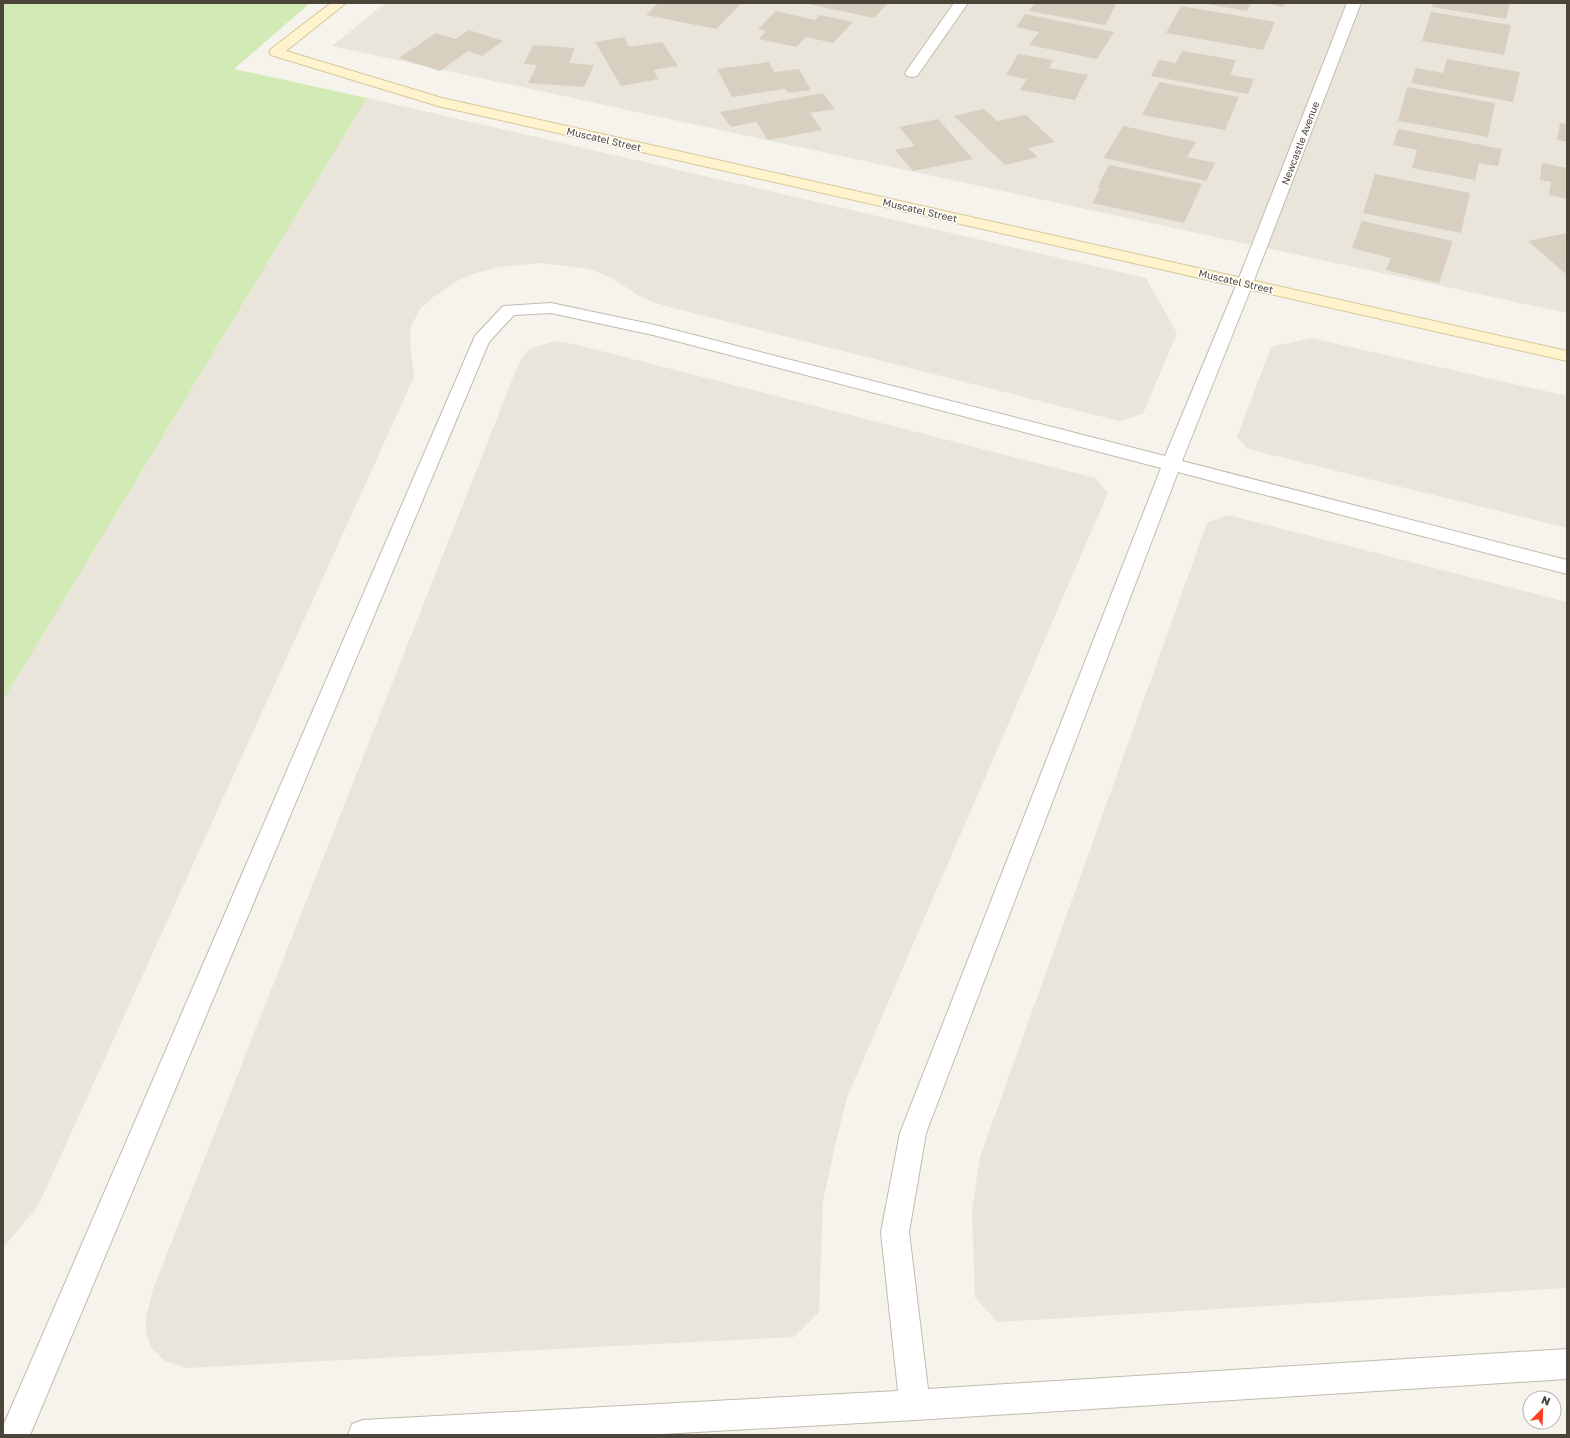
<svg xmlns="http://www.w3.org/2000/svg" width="1570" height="1438" font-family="'Golos Text',sans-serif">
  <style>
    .residential { fill: #eae5da }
    .green { fill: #d2eab5 }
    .building { fill: #d8cfc1 }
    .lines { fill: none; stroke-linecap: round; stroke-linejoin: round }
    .street-casing { stroke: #c2bbae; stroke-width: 2 }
    .secondary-casing { stroke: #d6c79b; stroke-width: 2 }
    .street { fill: #fff; fill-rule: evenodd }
    .secondary { fill: #fff3cd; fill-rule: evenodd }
    .labels { text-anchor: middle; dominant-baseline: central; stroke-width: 3; stroke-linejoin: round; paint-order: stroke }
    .far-street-label { font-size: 10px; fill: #4b4439; stroke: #fff }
  </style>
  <rect width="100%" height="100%" fill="#f6f3ec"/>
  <g class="residential">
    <polygon points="385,3 1567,3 1567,313 332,46"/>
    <polygon points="367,98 1146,278 1177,333 1143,414 1119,421 673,308 652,302 638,295 613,279 595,271 582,268 540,263 499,267 476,273 455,282 432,298 421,308 411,326 410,341 414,377 38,1206 3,1248 3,701"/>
    <polygon points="1311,338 1567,396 1567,528 1248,449 1237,437 1271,347"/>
    <polygon points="555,341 574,344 1095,478 1108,493 848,1095 838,1133 823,1201 819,1312 794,1337 187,1368 165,1361 152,1349 146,1333 146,1318 153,1289 516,370 522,358 530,349"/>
    <polygon points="1228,515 1567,602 1567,1288 998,1322 975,1298 972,1211 980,1157 1207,523"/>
  </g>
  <polygon class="green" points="3,3 310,3 234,69 367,98 3,701"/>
  <g class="building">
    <polygon points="658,3 742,3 716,29 646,15"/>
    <polygon points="803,3 888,3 874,18"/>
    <polygon points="1035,3 1117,3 1105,25 1029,11"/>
    <polygon points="1206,3 1251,3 1247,11 1206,4"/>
    <polygon points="1265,3 1285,3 1283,7"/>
    <polygon points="1433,3 1510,3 1506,19 1432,7"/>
    <polygon points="1181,6 1275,22 1263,50 1166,33"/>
    <polygon points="776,11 815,20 820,15 853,22 833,43 806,37 796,47 759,39 766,31 758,29"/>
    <polygon points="1431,12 1511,25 1504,55 1422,41"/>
    <polygon points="1025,14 1114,32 1097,59 1029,45 1039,32 1016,27"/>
    <polygon points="469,30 503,41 482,56 468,51 440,71 399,58 436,33 455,39"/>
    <polygon points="624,37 629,47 662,42 678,66 653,70 659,79 621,86 595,42"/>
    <polygon points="533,45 575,48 569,63 594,65 584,87 528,83 537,65 524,64"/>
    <polygon points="1182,51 1236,60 1230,75 1254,79 1248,94 1151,76 1159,60 1176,63"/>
    <polygon points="1018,54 1053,60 1049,68 1088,75 1075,100 1020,90 1027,79 1006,75"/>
    <polygon points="1447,59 1520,72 1513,102 1411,83 1416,68 1443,73"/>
    <polygon points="769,62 774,72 799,69 811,90 788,93 785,89 732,97 717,69"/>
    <polygon points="1159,82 1239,97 1225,130 1142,115"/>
    <polygon points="1407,87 1495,103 1488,137 1398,121"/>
    <polygon points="823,93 835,109 810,113 822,130 768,140 756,122 731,127 720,112"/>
    <polygon points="984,109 997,121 1026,115 1055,142 1028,148 1038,157 1005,165 954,116"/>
    <polygon points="938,119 973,159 913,171 895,150 915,146 899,127"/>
    <polygon points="1560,123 1567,124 1567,142 1557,140"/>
    <polygon points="1123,126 1196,142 1187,157 1215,163 1206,181 1104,158"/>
    <polygon points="1398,129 1502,149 1498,166 1479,163 1475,180 1412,168 1417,150 1393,145"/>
    <polygon points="1542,163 1567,168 1567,199 1549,195 1551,182 1540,180"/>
    <polygon points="1109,165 1202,184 1184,223 1092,203 1100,189 1097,188"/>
    <polygon points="1375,174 1470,193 1461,233 1363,213"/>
    <polygon points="1362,221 1453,241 1439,283 1386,270 1391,258 1352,248"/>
    <polygon points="1567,233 1567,275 1528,241"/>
  </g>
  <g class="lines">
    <defs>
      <g id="street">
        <polygon points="954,3 968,3 917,76 912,77 907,76 905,73"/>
        <polygon points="1347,3 1361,3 1253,283 1182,461 1567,560 1567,574 1178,472 926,1133 909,1232 928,1389 1567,1349 1567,1379 915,1420 643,1435 348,1435 352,1424 363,1420 898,1391 881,1232 900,1133 1161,468 653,335 551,313 514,315 489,342 30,1435 3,1435 4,1424 475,336 503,306 551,303 655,325 1165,456 1237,283"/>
      </g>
      <polygon id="secondary" points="331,3 346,3 286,51 442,98 1567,351 1567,361 438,106 271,55 269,52 271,49"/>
    </defs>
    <use href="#street" class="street-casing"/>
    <use href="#secondary" class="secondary-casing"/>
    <use href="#street" class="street"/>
    <use href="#secondary" class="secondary"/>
  </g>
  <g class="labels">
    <g class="far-street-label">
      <text transform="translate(604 139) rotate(13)">Muscatel Street</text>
      <text transform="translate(1300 143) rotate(-69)">Newcastle Avenue</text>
      <text transform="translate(920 210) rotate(13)">Muscatel Street</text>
      <text transform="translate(1236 281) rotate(13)">Muscatel Street</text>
    </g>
  </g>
  <rect width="1570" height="1438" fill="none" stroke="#4b4439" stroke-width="8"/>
  <g transform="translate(1542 1410) rotate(23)"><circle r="19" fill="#ffffff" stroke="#b7b4b0"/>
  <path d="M0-3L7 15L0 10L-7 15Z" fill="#fc3f1d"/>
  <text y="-6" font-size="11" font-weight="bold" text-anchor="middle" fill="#4b4439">N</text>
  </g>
</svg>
